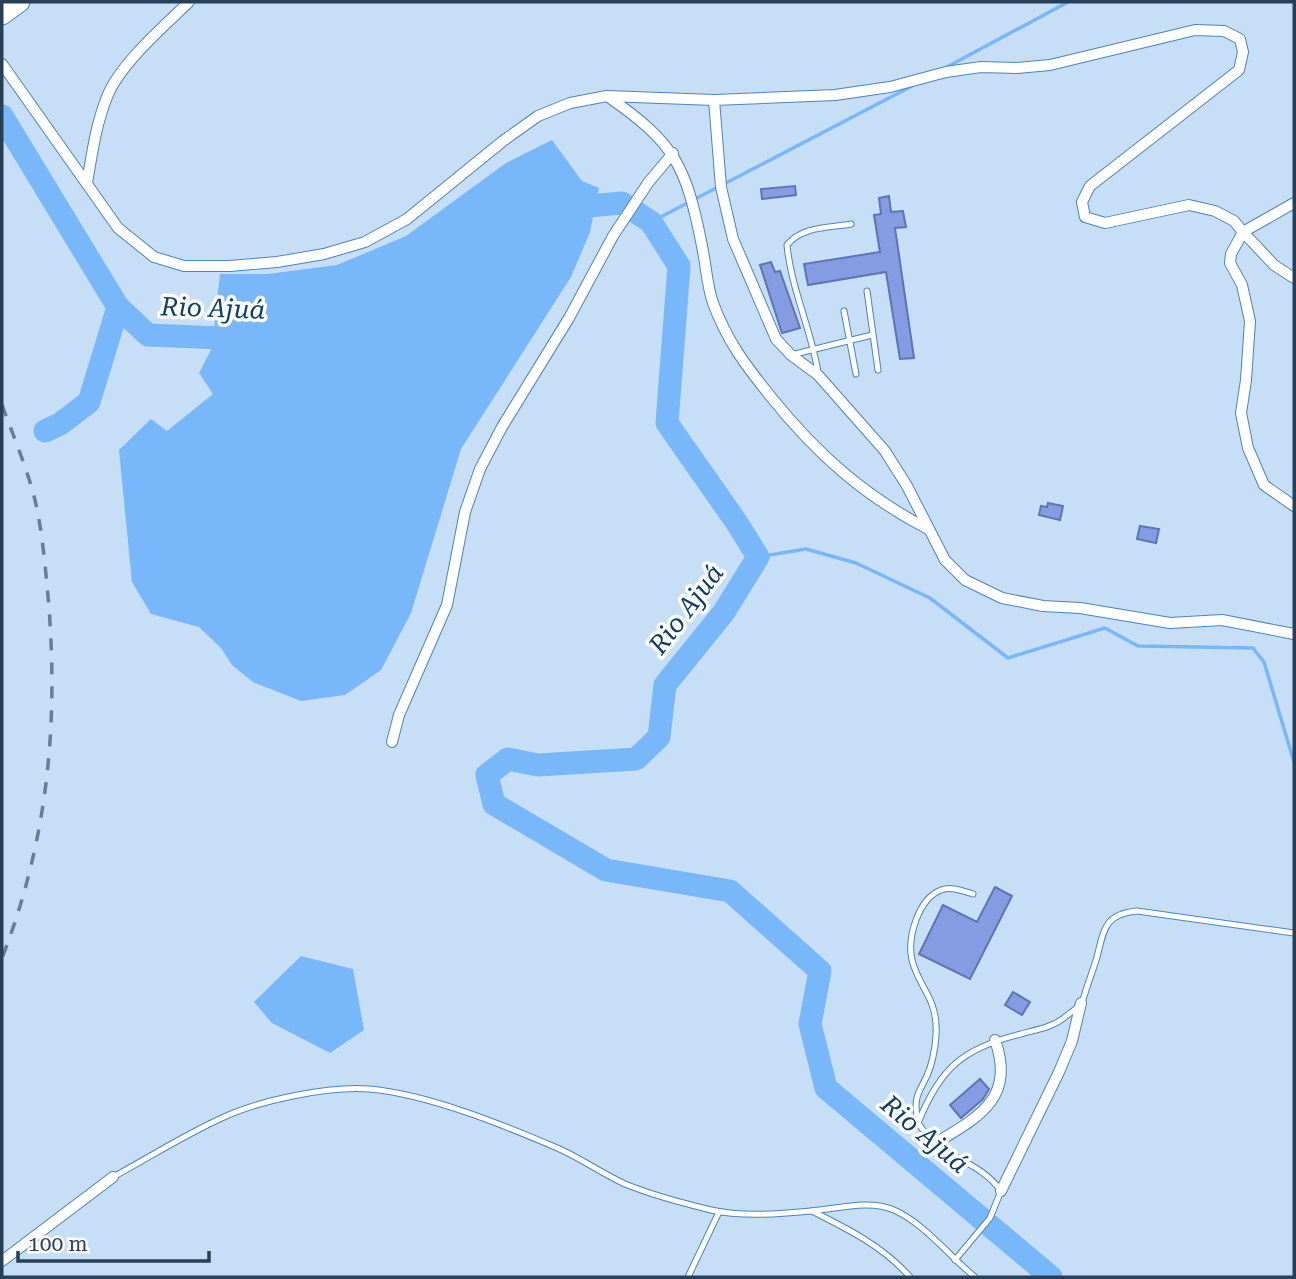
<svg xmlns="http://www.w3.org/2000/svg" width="1296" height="1279" font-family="'Roboto Serif',serif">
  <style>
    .water { fill: #78b8fa }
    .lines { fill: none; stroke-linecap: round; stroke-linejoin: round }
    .stream { stroke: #78b8fa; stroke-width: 3.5 }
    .river { stroke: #78b8fa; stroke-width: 23 }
    .building { fill: #869ce2; stroke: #5f73b5; stroke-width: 2 }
    .service-casing { stroke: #4c84bc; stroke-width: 7 }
    .minor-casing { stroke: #4c84bc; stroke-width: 12 }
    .motorway-casing { stroke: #4c84bc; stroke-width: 21 }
    .service { stroke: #fff; stroke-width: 5 }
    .minor { stroke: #fff; stroke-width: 10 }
    .motorway { stroke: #fff; stroke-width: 19 }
    .rail { stroke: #667e96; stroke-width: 3.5; stroke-dasharray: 12 12; stroke-linecap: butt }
    .labels { text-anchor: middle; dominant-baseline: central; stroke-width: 7; stroke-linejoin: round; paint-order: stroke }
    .water-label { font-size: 26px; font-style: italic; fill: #0e3c66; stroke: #fcfcfc }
  </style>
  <rect width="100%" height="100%" fill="#c7def7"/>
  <g class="water">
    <polygon points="552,140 582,181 599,188 590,232 571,277 461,449 411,613 381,670 345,695 301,701 253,682 232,665 221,648 199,627 151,614 132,582 119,450 151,419 167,431 213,394 199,373 212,348 220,274 268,274 337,265 406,236 506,163"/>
    <polygon points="301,956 353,969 364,1030 330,1053 272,1023 254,1002"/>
  </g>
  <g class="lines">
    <g class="stream">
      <polyline points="947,67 1068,2"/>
      <polyline points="651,222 912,86"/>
      <polyline points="758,557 806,549 856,563 930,598 1008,658 1105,628 1138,646 1253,648 1264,662 1294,762"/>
    </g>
    <g class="river">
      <polyline points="2,116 118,307 148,335 245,339"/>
      <polyline points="566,208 622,203 651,222 679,266 667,423 737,523 758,557 724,612 665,685 659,737 636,759 538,765 508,759 487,775 494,804 606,870 730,891 820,971 810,1024 826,1088 1051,1277"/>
      <polyline points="45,431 60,424 89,402 118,307"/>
    </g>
  </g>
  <g class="building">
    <polygon points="795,186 796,195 762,199 761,189"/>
    <polygon points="889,196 891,212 903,211 906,227 895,228 914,358 900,359 886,272 808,285 804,264 880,252 874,215 881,214 879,198"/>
    <polygon points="771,262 775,272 780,271 800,328 782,333 760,265"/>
    <polygon points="1048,503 1063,506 1060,520 1039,515 1041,506 1047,507"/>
    <polygon points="1140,526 1159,529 1156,543 1137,539"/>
    <polygon points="995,887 1012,896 970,979 919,954 943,905 977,922"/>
    <polygon points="1013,992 1030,1002 1022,1015 1005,1005"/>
    <polygon points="980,1079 989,1089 983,1099 961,1118 950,1105"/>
  </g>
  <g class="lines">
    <defs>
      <g id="service">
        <polyline points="867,291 878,370"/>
        <polyline points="844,311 856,374"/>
        <polyline points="791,355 872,335"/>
        <path d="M 818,372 C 811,329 791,288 787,245 C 802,226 829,228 851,224"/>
        <path d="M 918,1123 C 912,1091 921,1094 930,1068 C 934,1056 937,1037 936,1025 C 935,997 918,985 912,960 C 907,938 918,899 941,890 C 951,886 963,891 973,894"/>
        <path d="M 113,1177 C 150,1157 186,1134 224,1117 C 261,1100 329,1086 369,1089 C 427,1094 501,1124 555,1147 C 579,1157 601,1173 625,1184 C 652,1195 682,1203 711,1210 C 742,1217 779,1214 811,1211 C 837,1209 869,1199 894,1210 C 925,1224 949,1256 975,1277"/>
        <path d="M 812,1211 C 848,1229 884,1247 910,1277"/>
        <path d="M 955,1260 L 990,1218 L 1001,1191 C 984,1167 959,1161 936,1145 C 929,1140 924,1131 918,1123 C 940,1068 963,1048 1021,1034 C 1035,1030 1054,1027 1065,1017 C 1070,1013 1078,1008 1081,1003 C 1084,999 1085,992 1087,987 C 1090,978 1094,967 1097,957 C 1104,930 1104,914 1137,911 L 1294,933"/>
        <polyline points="688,1277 719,1212"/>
      </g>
      <g id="minor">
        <path d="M 2,64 L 118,228 L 154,257 L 184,266 L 230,266 L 277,262 L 324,254 L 365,242 L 407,219 L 503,141 L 538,116 L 570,103 L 607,96 C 675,143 686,165 702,246 C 706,265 707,286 713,303 C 727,341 746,366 771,397 C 816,453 864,496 928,529"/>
        <polyline points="607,96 714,100 835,95 890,87 946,72 981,67 1017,68 1050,65 1195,30 1224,31 1240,39 1243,52 1239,70 1090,186 1082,202 1085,217 1105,223 1189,205 1215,211 1234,221 1243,232 1231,254 1230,263 1242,285 1250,321 1246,380 1241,413 1248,448 1264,485 1294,506"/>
        <polyline points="714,100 721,187 733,239 776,339 791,355 818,375 885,451 907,486 945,560 965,580 1002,598 1043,606 1080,608 1170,623 1222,620 1294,634"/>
        <path d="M 87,183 C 92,154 96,124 107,97 C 119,65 164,26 189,2"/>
        <polyline points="1294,203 1243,232 1274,265 1294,278"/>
        <polyline points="392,742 399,715 447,605 465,512 480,469 502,427 569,318 613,236 648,183 673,153"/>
        <path d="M 934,1144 C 979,1117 1016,1098 995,1040"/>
        <polyline points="1001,1191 1059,1072 1072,1041 1081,1003"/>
        <polyline points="2,1261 113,1177"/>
      </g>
      <polyline id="motorway" points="2,15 20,2"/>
    </defs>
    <use href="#service" class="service-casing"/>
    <use href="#minor" class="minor-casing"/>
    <use href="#motorway" class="motorway-casing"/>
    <use href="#service" class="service"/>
    <use href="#minor" class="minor"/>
    <use href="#motorway" class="motorway"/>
    <path class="rail" d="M 2,405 C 13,435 26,466 34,496 C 42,528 45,564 48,596 C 59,722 48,840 2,958"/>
  </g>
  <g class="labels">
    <g class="water-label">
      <text transform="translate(213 308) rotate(2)">Rio Ajuá</text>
      <text transform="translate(686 609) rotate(-53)">Rio Ajuá</text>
      <text transform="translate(925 1134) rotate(40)">Rio Ajuá</text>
    </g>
  </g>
  <rect width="1296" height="1279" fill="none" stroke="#273f57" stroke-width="7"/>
  <path d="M18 1251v10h191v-10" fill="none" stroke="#273f57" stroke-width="3.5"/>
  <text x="28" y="1251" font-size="21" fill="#273f57" stroke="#fcfcfc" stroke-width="5" paint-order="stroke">100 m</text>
</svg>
